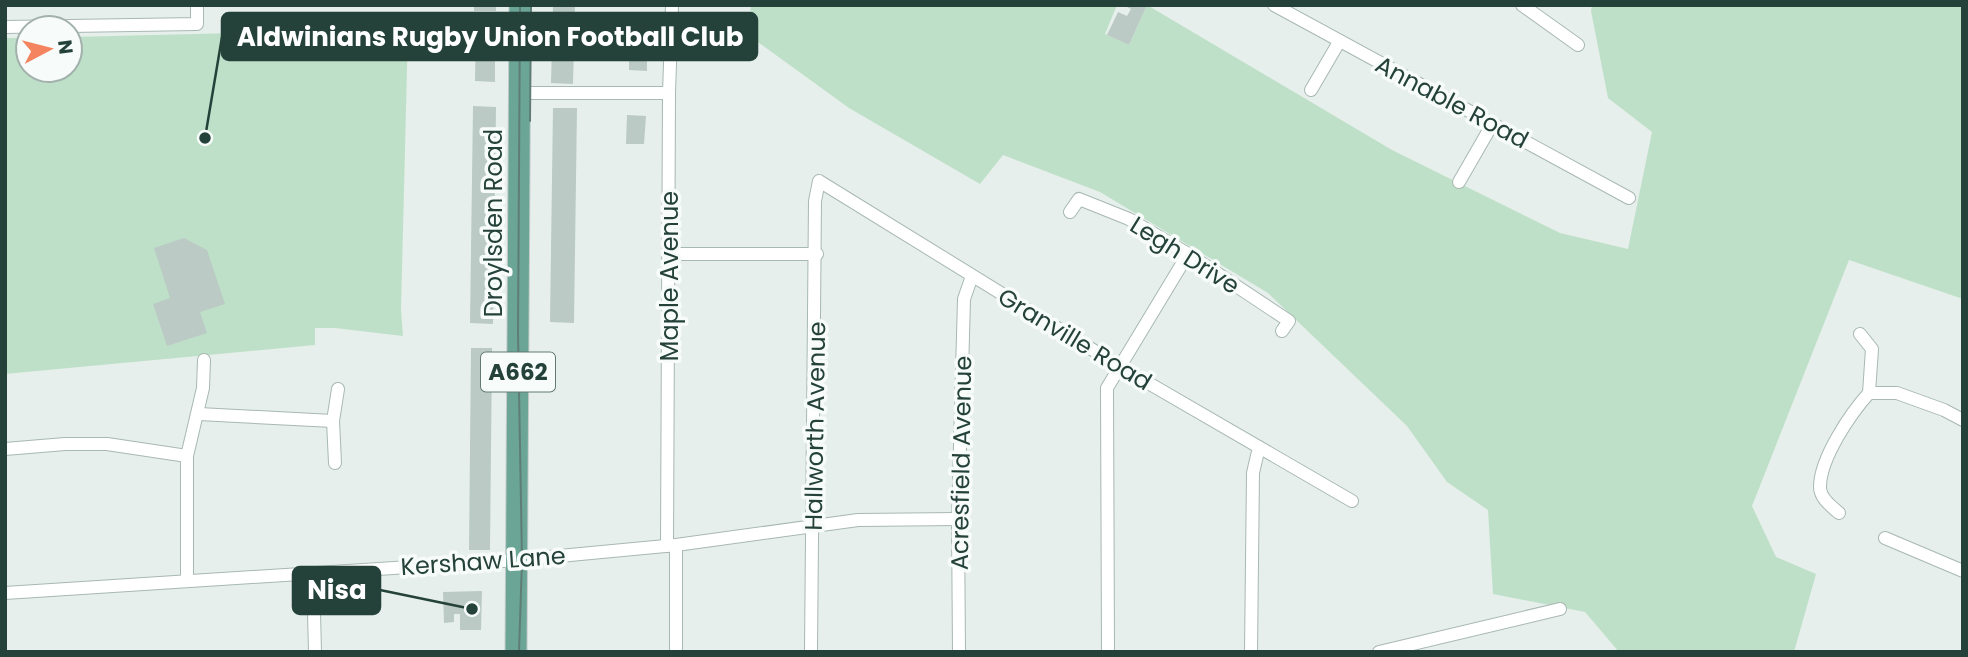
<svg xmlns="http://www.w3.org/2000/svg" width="1968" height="657" font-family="Poppins,sans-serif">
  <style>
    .green { fill: #bfe0c8 }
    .building { fill: #bbcac4 }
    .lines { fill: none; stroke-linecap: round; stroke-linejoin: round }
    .minor-casing { stroke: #a8b8b2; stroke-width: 14 }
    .primary-casing { stroke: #c2cac8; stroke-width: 23 }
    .minor { stroke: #fff; stroke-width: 12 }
    .primary { stroke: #6aa596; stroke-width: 21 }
    .tram { stroke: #5f7d75; stroke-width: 2 }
    .labels { text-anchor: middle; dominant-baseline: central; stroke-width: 7; stroke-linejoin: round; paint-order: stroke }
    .shield { fill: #f7fbf9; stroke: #637a73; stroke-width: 2 }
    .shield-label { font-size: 23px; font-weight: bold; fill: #24423a }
    .street-label { font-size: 24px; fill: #24423a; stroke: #f7fbf9 }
    .leader { fill: none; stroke: #24423a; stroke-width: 2.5 }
    .callout-dot { fill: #24423a; stroke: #f7fbf9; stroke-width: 2.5 }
    .callout { fill: #24423a; stroke: #24423a; stroke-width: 2.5 }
    .callout-label { font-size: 26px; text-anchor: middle; font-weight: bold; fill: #fff }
  </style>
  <rect width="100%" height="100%" fill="#e6efeb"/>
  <g class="green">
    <polygon points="751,5 1117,5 1105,34 1129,45 1147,5 1392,150 1560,233 1628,249 1652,132 1608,98 1591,11 1592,5 1963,5 1963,299 1849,260 1752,506 1776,557 1816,574 1794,652 1619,652 1585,612 1493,594 1488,510 1447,482 1407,426 1268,293 1100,192 1003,155 980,184 849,108 748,35"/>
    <polygon points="408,29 401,310 403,336 335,328 315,328 315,345 5,374 5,38 28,38 28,70 70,70 70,37"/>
  </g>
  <g class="building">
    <rect x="474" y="5" width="22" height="6"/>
    <polygon points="553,5 575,5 573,84 551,83"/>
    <polygon points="1123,5 1147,5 1129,45 1107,35 1118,12 1127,16 1131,9"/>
    <polygon points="476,17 495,17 495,82 475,81"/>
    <polygon points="629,54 647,55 647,71 629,70"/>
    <polygon points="473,106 496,107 493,324 470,323"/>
    <polygon points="553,108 577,108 574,323 550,322"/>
    <polygon points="627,115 646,116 644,144 626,144"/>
    <polygon points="184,238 207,250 225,304 200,312 207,333 167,346 153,304 170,298 154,248"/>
    <polygon points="471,348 492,348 490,550 469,550"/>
    <polygon points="482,591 481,630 460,630 460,614 454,614 454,622 444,623 443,592"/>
  </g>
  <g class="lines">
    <defs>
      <g id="minor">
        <polyline points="1274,5 1629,198"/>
        <polyline points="1522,5 1578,45"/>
        <polyline points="5,27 197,24 197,5"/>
        <polyline points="1311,90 1339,42"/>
        <polyline points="520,93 669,93"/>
        <polyline points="1459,182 1493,123"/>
        <polyline points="1070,212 1079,199 1129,219 1188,254 1289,321 1282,331"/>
        <polyline points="669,254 817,254"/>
        <polyline points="1860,334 1872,349 1869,393"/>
        <polyline points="199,414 333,421 338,389"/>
        <polyline points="333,421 335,463"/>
        <polyline points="5,449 65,444 107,444 187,456"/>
        <path d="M 1839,513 C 1831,506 1820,498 1820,487 C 1820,458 1851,413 1869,393 L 1897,393 L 1944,410 L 1963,420"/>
        <polyline points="1885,538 1963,571"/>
        <polyline points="676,545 676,652"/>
        <polyline points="667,546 669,93 672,5"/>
        <polyline points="313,573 315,652"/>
        <polyline points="187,581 187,456 203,388 204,360"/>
        <polyline points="5,593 517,560 676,545 858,520 958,519"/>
        <polyline points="811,651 815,201 819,181 1119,366 1352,501"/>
        <polyline points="959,652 958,519 964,299 972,276"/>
        <polyline points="1108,652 1107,388 1188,254"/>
        <polyline points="1251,652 1253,473 1259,447"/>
        <polyline points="1379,652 1560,609"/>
      </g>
      <polyline id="primary" points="516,652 520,5"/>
    </defs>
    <use href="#minor" class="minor-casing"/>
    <use href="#primary" class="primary-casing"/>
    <use href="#minor" class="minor"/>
    <use href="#primary" class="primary"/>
    <g class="tram">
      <polyline points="530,121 531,5"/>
      <polyline points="519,652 522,560 518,333 520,5"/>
    </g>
  </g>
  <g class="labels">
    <rect class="shield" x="481" y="352.5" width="74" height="39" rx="5"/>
    <g class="shield-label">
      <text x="518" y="372">A662</text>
    </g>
    <g class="street-label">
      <text transform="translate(1452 102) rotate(28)">Annable Road</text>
      <text transform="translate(493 223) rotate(-90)">Droylsden Road</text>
      <text transform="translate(1185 255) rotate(32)">Legh Drive</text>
      <text transform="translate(669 276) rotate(-90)">Maple Avenue</text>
      <text transform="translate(1075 339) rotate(31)">Granville Road</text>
      <text transform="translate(815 426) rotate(-89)">Hallworth Avenue</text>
      <text transform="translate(961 463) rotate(-89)">Acresfield Avenue</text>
      <text transform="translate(483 561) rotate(-4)">Kershaw Lane</text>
    </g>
  </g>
  <path class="leader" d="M205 138L222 37M472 609L380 590"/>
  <g class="callout-dot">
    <circle cx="205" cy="138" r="7"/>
    <circle cx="472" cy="609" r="7"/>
  </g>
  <g class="callout">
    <rect x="222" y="13" width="535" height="47" rx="7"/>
    <rect x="293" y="567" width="87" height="47" rx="7"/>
  </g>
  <g class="callout-label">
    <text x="490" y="46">Aldwinians Rugby Union Football Club</text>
    <text x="337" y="599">Nisa</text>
  </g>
  <rect width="1968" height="657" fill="none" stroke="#24423a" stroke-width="14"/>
  <g transform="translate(49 49) rotate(83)"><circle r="33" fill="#f7fbf9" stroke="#a3b1ad" stroke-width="2"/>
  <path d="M0-5L12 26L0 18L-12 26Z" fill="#f4845f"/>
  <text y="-10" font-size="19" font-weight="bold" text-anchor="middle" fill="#24423a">N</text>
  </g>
</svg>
